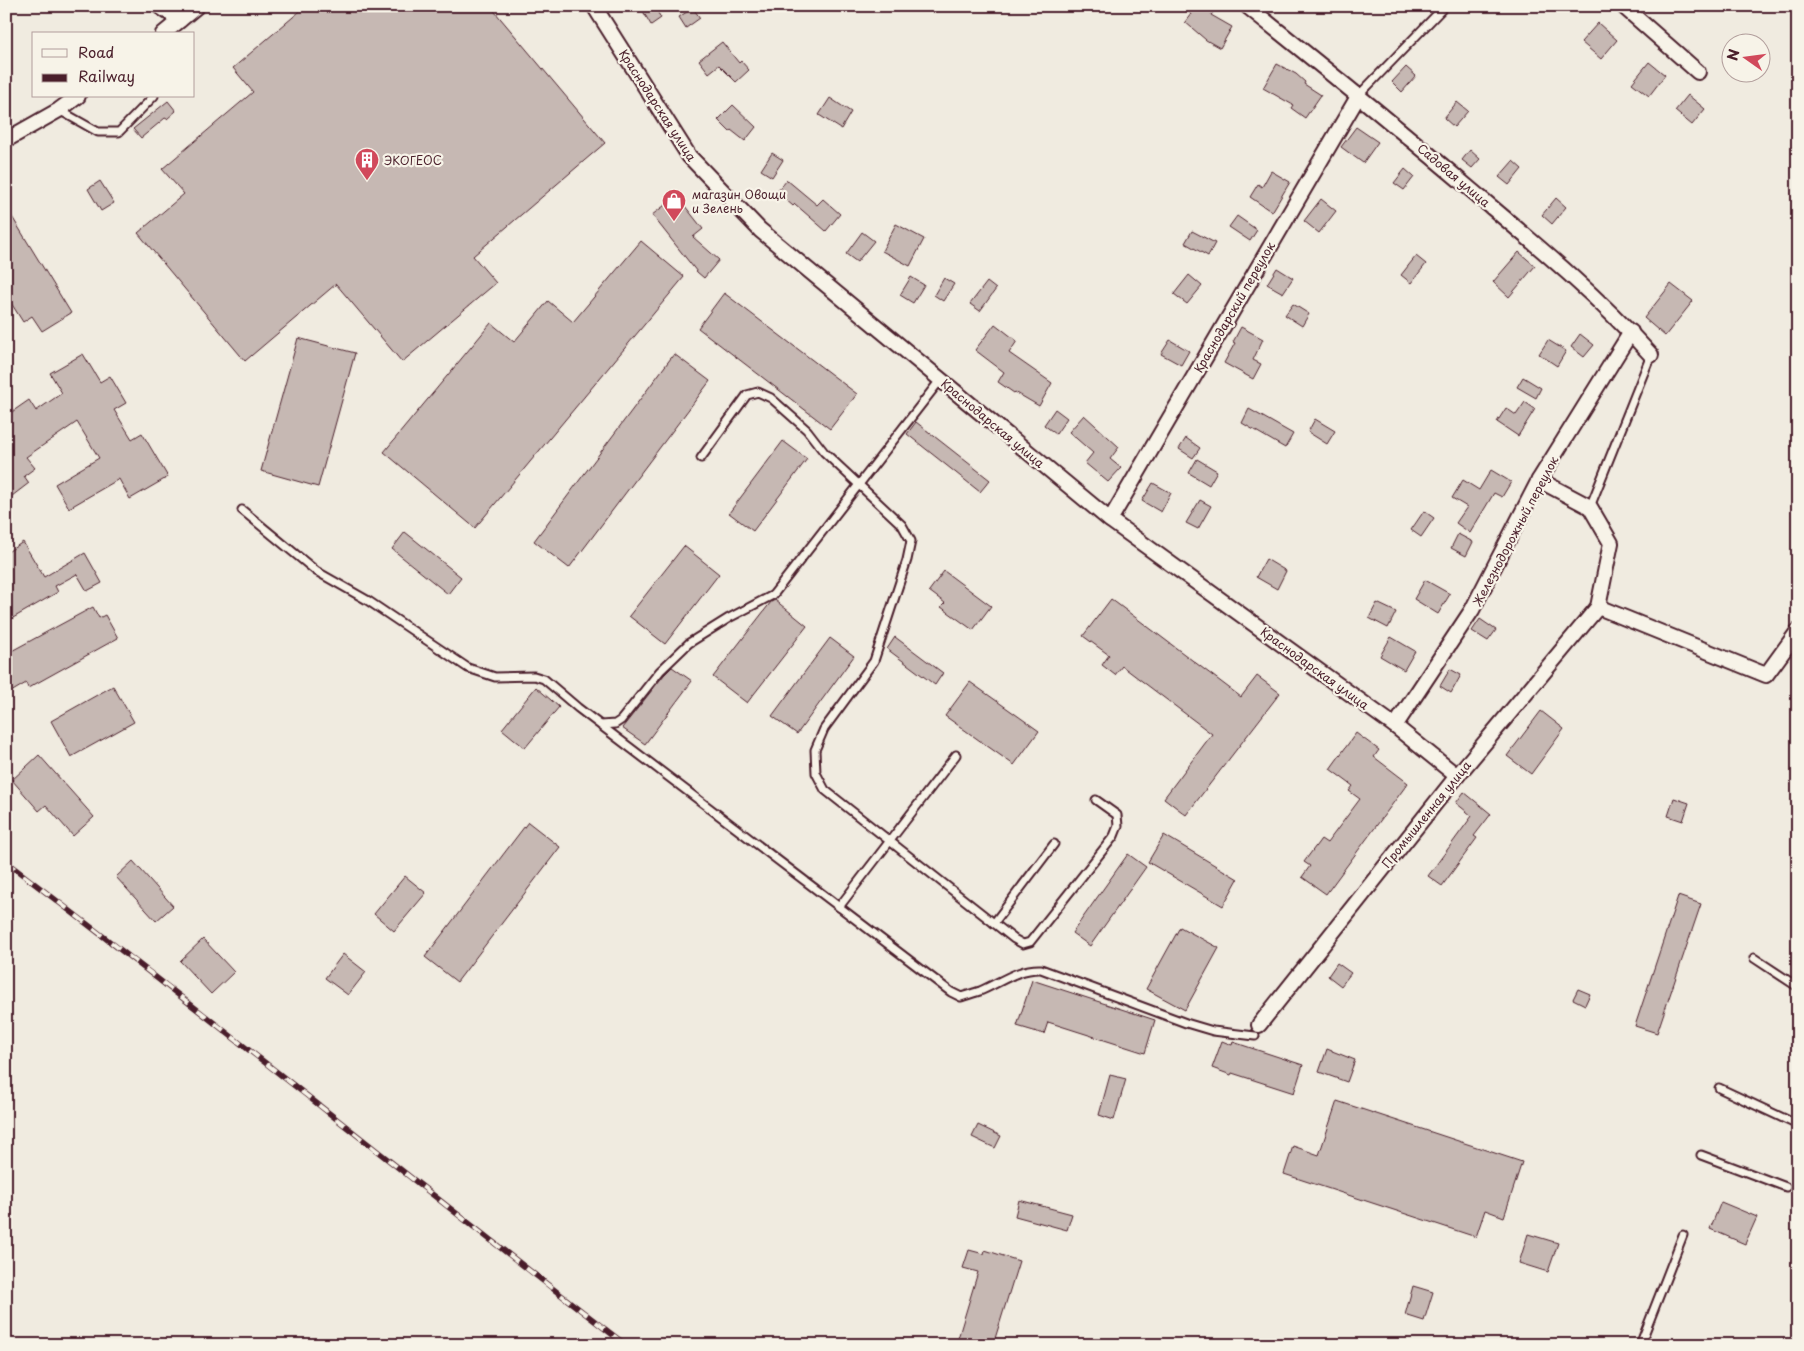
<svg xmlns="http://www.w3.org/2000/svg" width="1804" height="1351" font-family="'Playpen Sans',sans-serif">
  <style>
    .building { fill: #c6b8b3; stroke: #4a1f2b }
    .lines { fill: none; stroke-linecap: round; stroke-linejoin: round }
    .service-casing { stroke: #4a1f2b; stroke-width: 11 }
    .minor-casing { stroke: #4a1f2b; stroke-width: 18 }
    .service { stroke: #f7f3e8; stroke-width: 7 }
    .minor { stroke: #f7f3e8; stroke-width: 14 }
    .rail-casing { stroke: #4a1f2b; stroke-width: 5.5 }
    .rail { stroke: #f7f3e8; stroke-width: 4; stroke-dasharray: 11; stroke-linecap: butt }
    .labels { text-anchor: middle; dominant-baseline: central; stroke-width: 4.5; stroke-linejoin: round; paint-order: stroke }
    .street-label { font-size: 12px; fill: #4a1f2b; stroke: #f7f3e8 }
    .poi-label { font-size: 12px; fill: #4a1f2b; stroke: #f7f3e8; text-anchor: start }
  </style>
  <rect width="100%" height="100%" fill="#f0ebe0"/>
  <filter id="ink" filterUnits="userSpaceOnUse"><feTurbulence type="fractalNoise" baseFrequency=".02" numOctaves="2"/><feDisplacementMap in="SourceGraphic" scale="10" xChannelSelector="R" yChannelSelector="G"/><feConvolveMatrix kernelMatrix="1 2 1 2 8 2 1 2 1" color-interpolation-filters="sRGB"/></filter>
  <g filter="url(#ink)">
    <g class="building">
      <polygon points="306,6 490,6 605,143 473,256 496,283 402,362 336,284 245,361 138,233 184,194 162,169 253,92 233,68"/>
      <polygon points="640,6 654,6 661,18 651,25"/>
      <polygon points="1181,6 1218,6 1211,15 1232,27 1220,48 1206,40 1185,22 1191,14"/>
      <polygon points="693,8 700,18 686,28 679,17"/>
      <polygon points="1598,23 1617,40 1601,59 1581,42"/>
      <polygon points="722,42 739,63 741,61 749,70 736,82 719,65 709,73 699,60"/>
      <polygon points="1649,62 1665,75 1649,96 1632,83"/>
      <polygon points="1277,64 1296,74 1305,82 1304,84 1321,95 1305,118 1291,108 1293,105 1263,88"/>
      <polygon points="1406,67 1416,76 1402,92 1392,82"/>
      <polygon points="1688,95 1705,109 1692,125 1675,111"/>
      <polygon points="830,98 851,112 841,129 819,115"/>
      <polygon points="168,101 176,111 167,119 165,118 141,138 133,129"/>
      <polygon points="1457,102 1468,111 1454,127 1444,118"/>
      <polygon points="733,105 756,127 745,141 731,130 730,132 718,120"/>
      <polygon points="1356,127 1378,142 1363,163 1341,147"/>
      <polygon points="1470,150 1480,159 1472,168 1462,160"/>
      <polygon points="772,153 783,160 772,177 761,170"/>
      <polygon points="1513,161 1522,169 1509,185 1499,177"/>
      <polygon points="1405,169 1414,177 1404,190 1394,183"/>
      <polygon points="1271,171 1290,182 1272,212 1250,197 1258,184 1262,187"/>
      <polygon points="787,180 817,205 823,199 840,214 826,231 795,204 793,206 777,192"/>
      <polygon points="100,181 114,203 101,211 88,189"/>
      <polygon points="677,196 703,229 693,237 719,260 704,278 697,272 652,215"/>
      <polygon points="1556,198 1566,207 1552,224 1542,215"/>
      <polygon points="1321,199 1336,211 1319,233 1304,221"/>
      <polygon points="6,207 71,313 42,331 32,316 23,322 6,295"/>
      <polygon points="1237,216 1257,230 1250,241 1229,227"/>
      <polygon points="896,224 924,239 910,266 882,251"/>
      <polygon points="1192,231 1215,243 1208,256 1185,243"/>
      <polygon points="862,232 874,241 857,262 846,254"/>
      <polygon points="641,241 684,277 475,528 384,452 491,323 514,342 548,301 573,322"/>
      <polygon points="1519,252 1535,266 1509,297 1493,282"/>
      <polygon points="1416,256 1426,264 1411,283 1401,275"/>
      <polygon points="1277,268 1293,278 1283,293 1267,284"/>
      <polygon points="1189,275 1202,286 1187,304 1174,294"/>
      <polygon points="911,277 924,285 913,303 900,295"/>
      <polygon points="944,278 954,284 943,301 934,295"/>
      <polygon points="987,282 996,289 980,311 970,304"/>
      <polygon points="1671,284 1693,301 1665,336 1644,318"/>
      <polygon points="724,293 857,394 830,429 698,328"/>
      <polygon points="1293,304 1309,314 1302,326 1285,315"/>
      <polygon points="995,324 1017,341 1009,353 1052,383 1039,406 1015,392 1014,393 998,382 1004,372 975,350"/>
      <polygon points="1241,327 1263,339 1253,360 1261,364 1253,379 1224,363 1235,343 1233,342"/>
      <polygon points="1580,334 1594,345 1584,357 1571,347"/>
      <polygon points="298,338 355,353 318,487 261,471"/>
      <polygon points="1170,340 1189,351 1181,365 1161,354"/>
      <polygon points="1548,340 1566,351 1557,366 1539,354"/>
      <polygon points="83,354 100,382 110,376 126,403 114,410 132,439 142,433 168,477 130,499 119,479 69,508 55,484 99,458 77,422 26,457 35,468 24,476 29,483 12,496 6,487 6,416 29,400 36,411 62,393 50,373"/>
      <polygon points="674,354 710,381 569,568 534,541"/>
      <polygon points="1523,377 1541,388 1536,398 1517,387"/>
      <polygon points="1525,402 1535,409 1518,436 1497,422 1506,408 1516,415"/>
      <polygon points="1055,409 1067,418 1056,434 1044,425"/>
      <polygon points="1249,409 1293,434 1285,448 1242,423"/>
      <polygon points="1084,415 1119,447 1110,459 1121,468 1108,482 1085,463 1093,453 1069,432"/>
      <polygon points="1315,419 1335,431 1327,444 1308,432"/>
      <polygon points="916,422 990,480 980,492 907,434"/>
      <polygon points="1186,438 1200,448 1193,458 1179,449"/>
      <polygon points="783,441 807,459 753,531 729,513"/>
      <polygon points="1197,459 1217,471 1209,485 1189,473"/>
      <polygon points="1491,470 1511,482 1502,497 1494,493 1470,533 1456,523 1467,507 1452,498 1463,480 1479,490"/>
      <polygon points="1153,483 1171,493 1161,512 1142,501"/>
      <polygon points="1200,500 1211,506 1198,529 1186,523"/>
      <polygon points="1424,511 1434,518 1421,537 1411,530"/>
      <polygon points="405,532 461,577 448,594 392,549"/>
      <polygon points="1458,534 1473,542 1466,556 1451,548"/>
      <polygon points="23,542 44,577 85,553 102,583 87,591 77,574 55,586 58,592 6,622 6,553"/>
      <polygon points="684,546 719,574 665,644 629,616"/>
      <polygon points="1266,559 1286,571 1277,589 1256,577"/>
      <polygon points="944,571 991,606 973,630 941,607 945,603 929,591"/>
      <polygon points="1425,580 1450,594 1438,614 1414,599"/>
      <polygon points="1111,599 1241,697 1257,676 1280,693 1186,815 1164,798 1212,734 1122,666 1115,675 1102,665 1109,655 1083,636"/>
      <polygon points="775,600 807,626 747,703 713,677 771,602"/>
      <polygon points="1377,603 1396,612 1388,628 1369,618"/>
      <polygon points="93,607 99,618 105,615 118,638 28,688 26,683 6,695 6,654"/>
      <polygon points="1480,619 1496,630 1488,641 1472,631"/>
      <polygon points="895,637 943,673 935,685 887,649"/>
      <polygon points="1391,637 1415,651 1404,670 1380,656"/>
      <polygon points="830,638 854,656 797,734 772,716"/>
      <polygon points="672,667 692,681 645,744 622,728 664,675"/>
      <polygon points="1450,669 1461,675 1451,693 1440,686"/>
      <polygon points="970,682 1039,731 1014,765 945,716"/>
      <polygon points="113,686 134,722 71,757 51,721"/>
      <polygon points="536,687 559,707 525,748 502,729"/>
      <polygon points="1541,711 1564,729 1531,774 1507,756"/>
      <polygon points="1356,733 1379,750 1374,757 1408,783 1326,894 1302,877 1310,866 1304,862 1321,839 1327,843 1360,799 1349,791 1353,786 1330,769"/>
      <polygon points="39,755 94,817 73,836 46,805 39,811 12,780"/>
      <polygon points="1464,792 1491,814 1474,836 1477,838 1442,886 1428,876 1472,816 1456,803"/>
      <polygon points="1674,798 1689,803 1683,821 1668,816"/>
      <polygon points="528,822 560,847 457,982 425,957"/>
      <polygon points="1164,835 1238,879 1223,906 1148,862"/>
      <polygon points="1128,854 1146,867 1090,946 1072,933"/>
      <polygon points="133,861 173,906 156,921 116,877"/>
      <polygon points="405,876 426,893 394,931 374,914"/>
      <polygon points="1678,896 1701,904 1657,1033 1635,1026"/>
      <polygon points="1180,927 1219,948 1185,1010 1146,989"/>
      <polygon points="203,939 234,972 211,994 180,961"/>
      <polygon points="343,954 366,972 348,995 325,978"/>
      <polygon points="1337,963 1351,973 1341,986 1328,976"/>
      <polygon points="1032,980 1155,1020 1145,1053 1048,1022 1044,1034 1017,1026"/>
      <polygon points="1578,989 1590,994 1585,1005 1573,999"/>
      <polygon points="1222,1041 1232,1045 1233,1042 1303,1065 1294,1093 1232,1073 1231,1075 1212,1068"/>
      <polygon points="1327,1049 1355,1060 1347,1082 1319,1072"/>
      <polygon points="1110,1075 1126,1079 1114,1120 1099,1115"/>
      <polygon points="1337,1101 1522,1162 1504,1217 1485,1210 1476,1237 1284,1174 1293,1146 1319,1155"/>
      <polygon points="978,1125 1001,1136 995,1148 972,1137"/>
      <polygon points="1019,1200 1072,1214 1067,1230 1015,1216"/>
      <polygon points="1721,1202 1757,1217 1745,1244 1710,1229"/>
      <polygon points="1528,1234 1558,1243 1548,1272 1519,1263"/>
      <polygon points="969,1250 984,1254 985,1250 1019,1261 993,1345 956,1345 978,1272 963,1268"/>
      <polygon points="1413,1286 1433,1292 1424,1321 1405,1315"/>
    </g>
    <g class="lines">
      <defs>
        <g id="service">
          <polyline points="1359,95 1445,6"/>
          <polyline points="59,110 98,132 119,132 154,96"/>
          <polyline points="701,458 747,395 758,392 771,398 807,430 824,452 902,525 911,541 907,560 874,661 824,729 815,750 816,773 825,790 1014,939 1023,944 1030,942 1114,836 1118,826 1117,815 1096,800"/>
          <polyline points="1590,507 1651,355"/>
          <path d="M 242,510 L 316,571 L 367,600 L 468,668 L 495,677 L 534,676 L 544,679 L 578,708 L 951,992 L 961,997 C 967,995 974,993 980,991 C 1000,983 1018,968 1041,969 L 1186,1023 L 1213,1031 L 1255,1036"/>
          <polyline points="601,725 615,724 621,720 660,671 689,643 729,618 773,595 941,379"/>
          <polyline points="839,907 956,755"/>
          <polyline points="994,923 1054,844"/>
          <polyline points="1754,958 1798,987"/>
          <polyline points="1719,1088 1798,1125"/>
          <polyline points="1701,1155 1786,1187"/>
          <polyline points="1640,1345 1683,1235"/>
        </g>
        <g id="minor">
          <polyline points="159,6 180,20"/>
          <polyline points="594,6 689,156 760,230 1110,520 1395,726 1457,776"/>
          <path d="M 1247,6 C 1322,66 1397,127 1470,189 C 1533,242 1596,294 1651,355"/>
          <polyline points="1623,6 1698,72"/>
          <polyline points="163,34 197,6"/>
          <polyline points="6,140 59,110 78,96"/>
          <polyline points="1539,480 1590,507 1611,543 1598,607 1766,675 1798,631"/>
          <polyline points="1110,520 1359,95"/>
          <polyline points="1395,726 1472,610 1539,480 1631,332"/>
          <polyline points="1259,1025 1457,776 1598,607"/>
        </g>
      </defs>
      <use href="#service" class="service-casing"/>
      <use href="#minor" class="minor-casing"/>
      <use href="#service" class="service"/>
      <use href="#minor" class="minor"/>
      <defs>
        <path id="rail" d="M 6,862 C 215,1020 418,1186 626,1345"/>
      </defs>
      <use href="#rail" class="rail-casing"/>
      <use href="#rail" class="rail"/>
    </g>
  </g>
  <defs>
    <symbol id="building-pin" viewBox="-11 -11 22 30"><path d="M0 17L-7.5 6A9.5 9.5 0 1 1 7.5 6Z" fill="#d1495b" stroke="#f7f3e8"/><path d="M-4-6H4V6H1V3H-1V6H-4ZM-2.5-4.3h1.7v1.8h-1.7ZM.8-4.3h1.7v1.8H.8ZM-2.5-1h1.7V.8h-1.7ZM.8-1h1.7V.8H.8Z" fill="#fff"/></symbol>
    <symbol id="shop-pin" viewBox="-11 -11 22 30"><path d="M0 17L-7.5 6A9.5 9.5 0 1 1 7.5 6Z" fill="#d1495b" stroke="#f7f3e8"/><path d="M-5-2.5h2.3a2.7 3.5 0 0 1 5.4 0H5L5.5 6h-11ZM-1.5-2.5h3a1.5 2.3 0 0 0-3 0Z" fill="#fff"/></symbol>
  </defs>
  <g fill-rule="evenodd">
    <use href="#building-pin" x="353" y="146" width="28" height="38"/>
    <use href="#shop-pin" x="660" y="187" width="28" height="38"/>
  </g>
  <g class="labels">
    <g class="street-label">
      <text transform="translate(658 105) rotate(57)">Краснодарская улица</text>
      <text transform="translate(1454 175) rotate(40)">Садовая улица</text>
      <text transform="translate(1234 307) rotate(-60)">Краснодарский переулок</text>
      <text transform="translate(993 423) rotate(40)">Краснодарская улица</text>
      <text transform="translate(1515 531) rotate(-62)">Железнодорожный переулок</text>
      <text transform="translate(1315 668) rotate(36)">Краснодарская улица</text>
      <text transform="translate(1426 814) rotate(-51)">Промышленная улица</text>
    </g>
    <g class="poi-label">
      <text x="384" y="160">ЭКОГЕОС</text>
      <text x="692" y="194">магазин Овощи<tspan x="692" dy="14">и Зелень</tspan></text>
    </g>
  </g>
  <rect width="1804" height="1351" fill="none" stroke="#f7f3e8" stroke-width="25"/>
  <rect x="12" y="12" width="1779" height="1326" fill="none" stroke="#4a1f2b" stroke-width="2" filter="url(#ink)"/>
  <rect x="32" y="32" width="162" height="65" fill="#f7f3e8" stroke="#b29e9c"/>
  <rect x="42" y="49" width="25" height="8" fill="#f7f3e8" stroke="#b29e9c"/>
  <text x="78" y="58" font-size="15" fill="#4a1f2b">Road</text>
  <rect x="42" y="74" width="25" height="8" fill="#4a1f2b" stroke="#b29e9c"/>
  <text x="78" y="82" font-size="15" fill="#4a1f2b">Railway</text>
  <g transform="translate(1746 58) rotate(284)"><circle r="24" fill="#f7f3e8" stroke="#b29e9c"/>
  <path d="M0-4L9 19L0 12L-9 19Z" fill="#d1495b"/>
  <text y="-8" font-size="14" font-weight="bold" text-anchor="middle" fill="#4a1f2b">N</text>
  </g>
</svg>
